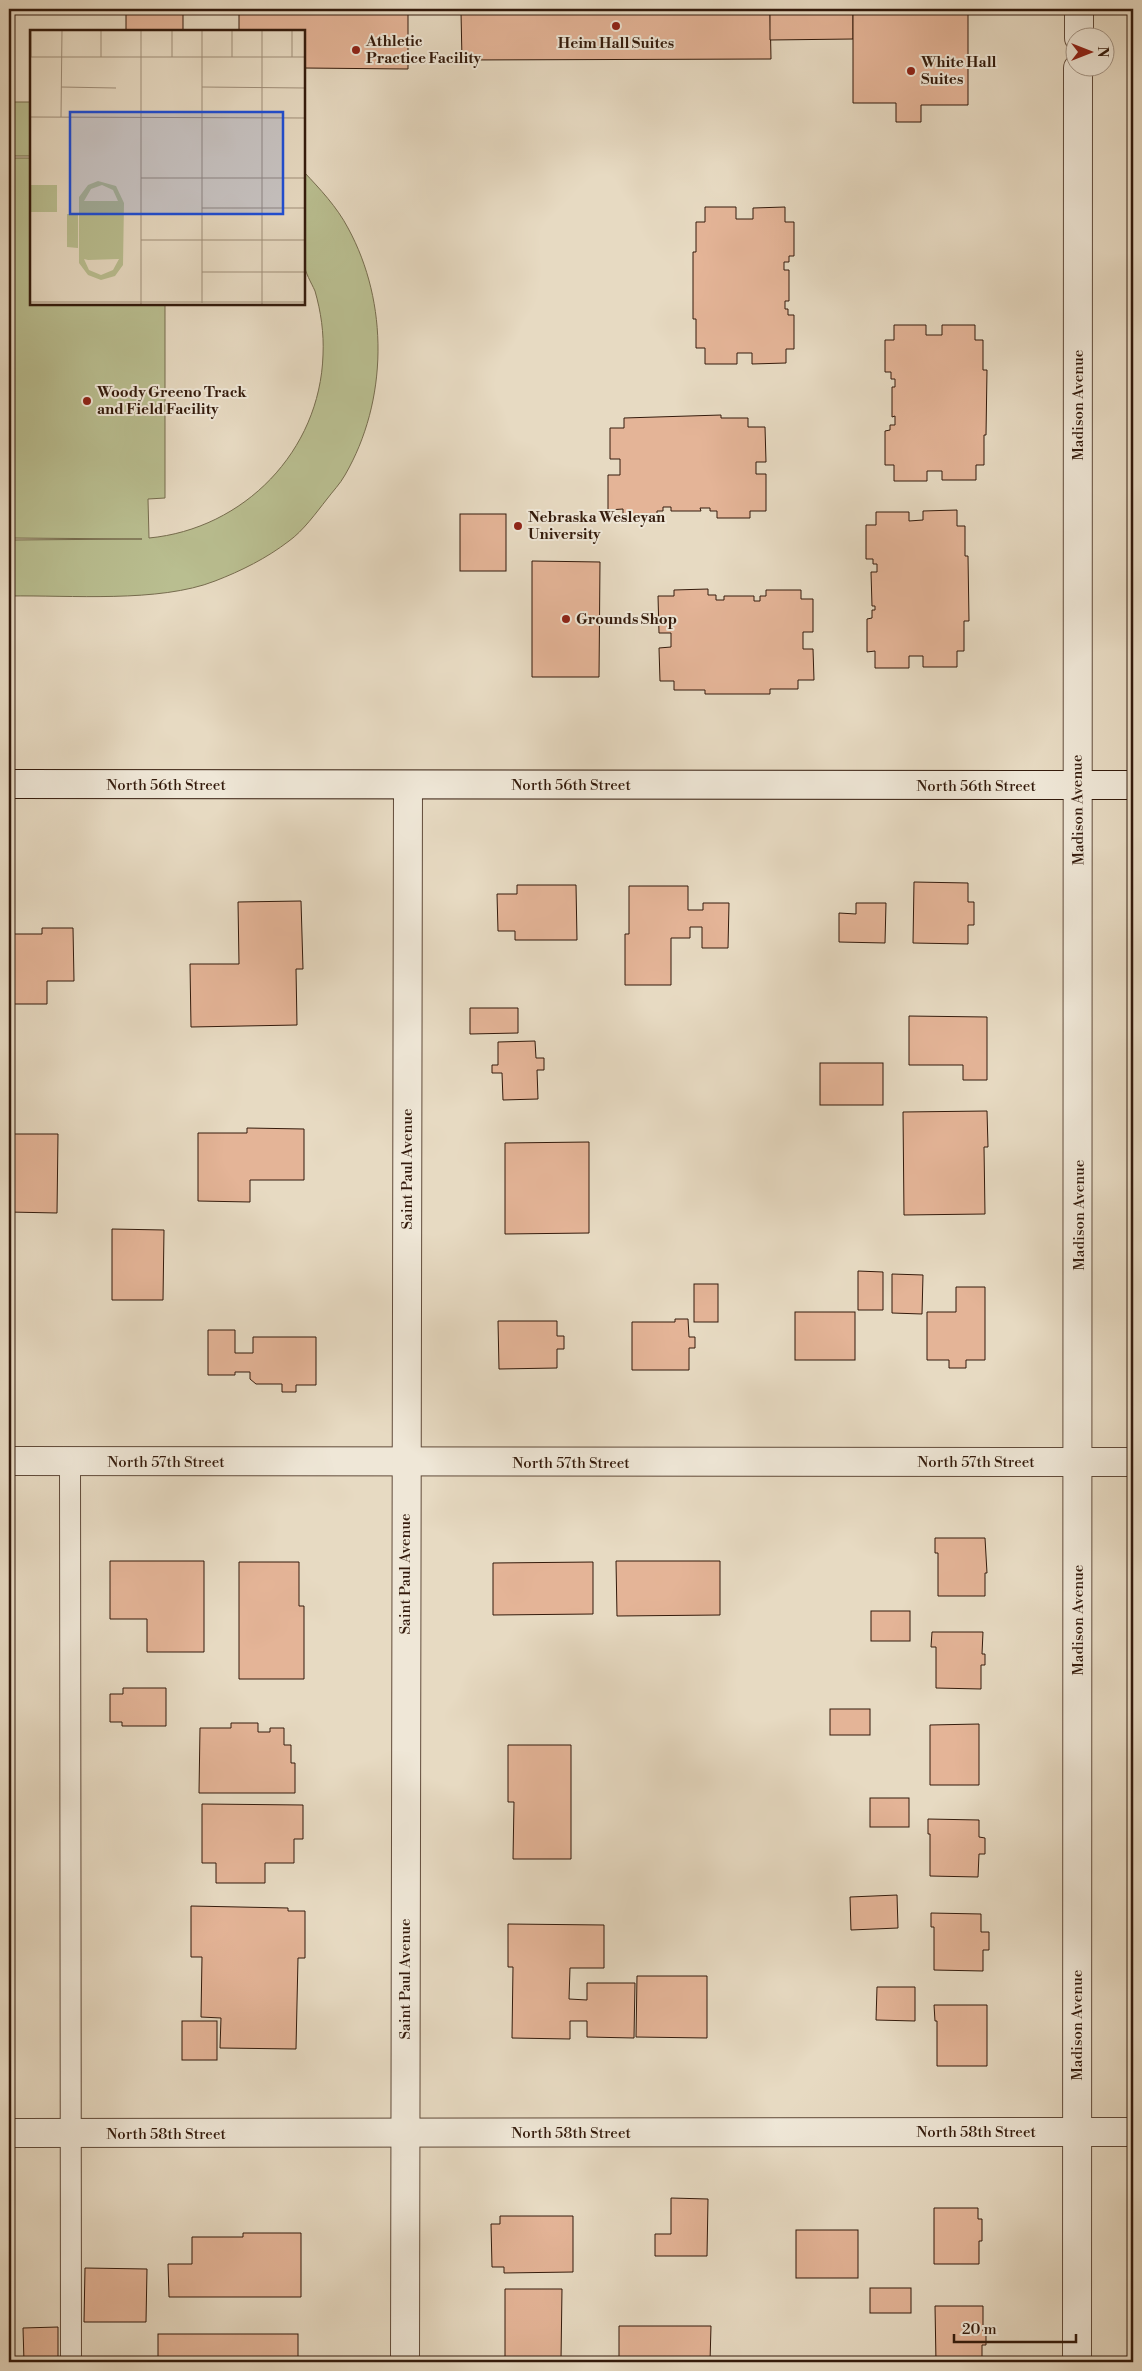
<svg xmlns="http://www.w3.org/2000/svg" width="1142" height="2371" font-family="'Libre Bodoni',serif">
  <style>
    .green { fill: #b9be90; stroke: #766c4e }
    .building { fill: #e4b497; stroke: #341b0c }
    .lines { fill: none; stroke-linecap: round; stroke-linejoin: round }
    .lane-casing { stroke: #614b3a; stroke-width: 22 }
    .street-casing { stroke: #614b3a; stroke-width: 30 }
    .secondary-casing { stroke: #341b0c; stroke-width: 30 }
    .lane { stroke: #efe7d7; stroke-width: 20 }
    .street { stroke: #efe7d7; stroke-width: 28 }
    .secondary { stroke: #efe7d7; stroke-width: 28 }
    .poi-dot { fill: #8f2418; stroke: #efe7d7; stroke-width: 2 }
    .labels { text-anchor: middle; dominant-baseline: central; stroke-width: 4; stroke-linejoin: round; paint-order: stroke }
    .poi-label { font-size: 15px; font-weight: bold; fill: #341b0c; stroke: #efe7d7; text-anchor: start }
    .street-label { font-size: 15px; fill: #341b0c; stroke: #efe7d7 }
    .inset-road { fill: none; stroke: #9f8e79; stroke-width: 1 }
    .view { fill: #1d4ed8; fill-opacity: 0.15; stroke: #1d4ed8; stroke-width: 2.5 }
    .inset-edge { fill: none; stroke: #341b0c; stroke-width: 2.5 }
  </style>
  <rect width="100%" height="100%" fill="#e7dac2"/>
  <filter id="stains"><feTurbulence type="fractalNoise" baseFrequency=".004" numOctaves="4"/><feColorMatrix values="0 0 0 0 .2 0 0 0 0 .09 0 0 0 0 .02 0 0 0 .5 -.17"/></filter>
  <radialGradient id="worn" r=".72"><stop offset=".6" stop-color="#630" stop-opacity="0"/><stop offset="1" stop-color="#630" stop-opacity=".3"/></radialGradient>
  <g class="green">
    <rect x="9" y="102" width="22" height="54"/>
    <path d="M 9,158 L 31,158 L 31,304 L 165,304 L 165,498 L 148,499 L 149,538 C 244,529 320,451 323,355 C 324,333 321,312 315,291 C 311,282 305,273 304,263 C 300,237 304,199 304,172 C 320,189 337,207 348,228 C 389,303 388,401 345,475 C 340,484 333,491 327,499 C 316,513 303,531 289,541 C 267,558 241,571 215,581 C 159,603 70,595 9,596 L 9,540 L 142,539 L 9,538 Z"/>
  </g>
  <g class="building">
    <rect x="126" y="9" width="57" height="22"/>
    <polygon points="239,9 408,9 408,69 304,68 304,31 239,31"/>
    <polygon points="447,9 770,9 771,59 462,60 461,12 447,12"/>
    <polygon points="770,9 853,9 853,39 770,40"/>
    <polygon points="853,9 968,9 968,105 921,105 921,122 896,122 896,103 853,103"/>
    <polygon points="705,207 736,207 736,219 753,219 753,208 785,207 785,222 794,222 794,256 789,256 789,262 784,262 784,270 789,270 789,301 785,301 785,309 788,309 788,315 794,315 794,349 786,349 786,363 752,364 752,353 737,353 737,364 705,364 705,348 696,348 696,319 693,319 693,252 696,252 696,222 705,222"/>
    <polygon points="894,325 926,325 926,335 942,335 942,325 975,325 975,340 983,340 983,370 987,370 986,435 984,435 984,465 976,465 976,480 942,480 942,471 927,471 927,481 894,481 894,465 885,465 885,431 890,430 890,425 895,425 895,416 892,417 892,387 895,387 895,379 891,379 891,372 885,372 885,340 894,340"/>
    <polygon points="721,415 721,418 748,418 748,427 765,427 766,462 756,462 756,474 766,474 766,511 750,511 750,518 717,518 717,511 710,511 710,508 700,508 701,511 671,511 671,507 663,507 663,511 657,511 657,518 623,518 623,509 608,510 608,475 620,475 620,459 610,459 610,428 624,428 624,418"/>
    <polygon points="957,510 957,526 965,526 965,556 968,556 969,621 964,621 964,651 957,651 957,667 923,667 923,656 909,656 909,668 875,668 875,651 867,652 867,619 872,618 872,610 875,610 875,606 872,606 871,572 877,572 877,564 873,564 873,559 866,559 866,525 876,525 876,512 909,512 909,521 923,520 923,511"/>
    <rect x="460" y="514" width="46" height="57"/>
    <polygon points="532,561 600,562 599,677 532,677"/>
    <polygon points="708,589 708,595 716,595 716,600 724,600 724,596 754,596 754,601 760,601 760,596 766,596 766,590 801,590 801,599 813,599 813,632 803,632 803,649 813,649 814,680 798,680 798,689 770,689 770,694 705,694 705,690 674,690 674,681 660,681 659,648 671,647 671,633 659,633 658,596 674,596 674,590"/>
    <polygon points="914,882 968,883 968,902 974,902 974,925 968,925 968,944 913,943"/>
    <polygon points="517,885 576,885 577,940 515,940 515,931 498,931 497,894 517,894"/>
    <polygon points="629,886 688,886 688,910 703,910 703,903 729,903 728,948 702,948 702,927 690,927 690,938 671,938 671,985 625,985 625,934 629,934"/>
    <polygon points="301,901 303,969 296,969 297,1025 191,1027 190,964 239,964 238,902"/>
    <polygon points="856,903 886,903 885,943 839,942 839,913 856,914"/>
    <polygon points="9,927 12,927 12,934 42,934 42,928 73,928 74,981 47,981 47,1004 9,1004"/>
    <polygon points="470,1008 518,1008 518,1033 470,1034"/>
    <polygon points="909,1016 987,1017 987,1080 963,1080 963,1065 909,1065"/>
    <polygon points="535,1041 536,1058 544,1058 544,1070 537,1070 538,1099 503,1100 502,1073 492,1073 492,1065 498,1065 498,1042"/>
    <rect x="820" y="1063" width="63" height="42"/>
    <polygon points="987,1111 988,1147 984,1147 985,1214 904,1215 903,1112"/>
    <polygon points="247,1128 304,1129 304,1180 250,1180 250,1202 198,1201 198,1133 247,1133"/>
    <polygon points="9,1134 58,1134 57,1213 9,1212"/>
    <polygon points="589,1142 589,1233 505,1234 505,1143"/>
    <polygon points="112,1229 164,1230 163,1300 112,1300"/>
    <polygon points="858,1271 883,1272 883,1310 858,1310"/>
    <polygon points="892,1274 923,1275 922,1314 892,1313"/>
    <rect x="694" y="1284" width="24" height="38"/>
    <polygon points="956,1287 985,1287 985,1360 966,1360 966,1368 949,1368 949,1360 927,1360 927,1312 956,1312"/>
    <rect x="795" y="1312" width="60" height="48"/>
    <polygon points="675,1319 688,1319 689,1337 695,1337 695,1348 689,1348 689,1370 632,1370 632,1322 675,1322"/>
    <polygon points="498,1321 557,1321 557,1336 564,1336 564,1349 557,1349 557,1368 499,1369"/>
    <polygon points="208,1330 235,1330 235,1353 253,1353 253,1337 316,1337 316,1385 296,1385 296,1392 282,1392 282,1384 256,1384 250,1379 250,1372 235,1372 235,1375 208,1375"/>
    <polygon points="935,1538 985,1538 987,1573 985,1573 985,1596 938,1596 938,1553 935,1553"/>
    <polygon points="110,1561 204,1561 204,1652 147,1652 147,1619 110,1619"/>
    <polygon points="616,1561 720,1561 720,1615 617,1616"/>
    <polygon points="239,1562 299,1562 299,1606 304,1606 304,1679 239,1679"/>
    <polygon points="593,1562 593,1614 493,1615 493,1563"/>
    <rect x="871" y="1611" width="39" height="30"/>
    <polygon points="932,1632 983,1632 982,1654 985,1654 985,1665 981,1665 981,1689 936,1688 936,1647 931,1647"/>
    <polygon points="123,1688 166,1688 166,1726 122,1726 122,1722 110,1722 110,1694 123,1694"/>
    <rect x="830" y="1709" width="40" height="26"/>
    <polygon points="231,1723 258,1723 258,1732 270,1732 270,1728 284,1728 284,1745 291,1745 291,1763 295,1763 295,1793 199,1793 200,1728 231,1728"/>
    <polygon points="979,1724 979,1785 930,1785 930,1725"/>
    <polygon points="508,1745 571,1745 571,1859 513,1859 514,1802 508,1802"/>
    <rect x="870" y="1798" width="39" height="29"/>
    <polygon points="202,1804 303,1805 303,1839 294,1839 294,1863 265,1863 265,1883 216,1883 216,1863 202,1863"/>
    <polygon points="928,1819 979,1820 979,1837 985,1838 985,1854 979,1854 978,1877 930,1876 930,1834 928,1834"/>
    <polygon points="897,1895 898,1928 851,1930 850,1897"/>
    <polygon points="191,1906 288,1908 288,1911 305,1911 305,1958 298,1958 296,2049 220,2048 221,2018 201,2017 202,1957 191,1957"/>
    <polygon points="931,1913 981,1914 981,1932 989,1932 989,1950 983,1950 983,1971 934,1970 934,1927 931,1927"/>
    <polygon points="508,1924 604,1925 604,1968 570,1968 569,1999 587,2000 587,1983 635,1983 634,2038 587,2037 587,2021 570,2021 570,2039 512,2038 513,1967 508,1967"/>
    <polygon points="637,1976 707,1976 707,2038 636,2037"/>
    <polygon points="877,1987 915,1987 915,2021 876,2020"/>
    <polygon points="934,2005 987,2005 987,2066 937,2066 937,2021 935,2021"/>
    <rect x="182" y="2021" width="35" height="39"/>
    <polygon points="671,2198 708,2199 707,2256 655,2256 655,2234 671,2234"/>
    <polygon points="934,2208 978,2208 978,2219 982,2219 982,2241 979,2241 979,2264 934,2264"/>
    <polygon points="500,2216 573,2216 573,2272 504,2273 504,2267 492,2267 491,2224 500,2224"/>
    <rect x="796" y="2230" width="62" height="48"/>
    <polygon points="243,2233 301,2233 301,2297 169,2297 168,2264 192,2264 192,2237 243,2237"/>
    <polygon points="85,2268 147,2269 146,2322 84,2322"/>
    <rect x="870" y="2288" width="41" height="25"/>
    <polygon points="505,2289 562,2289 561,2360 505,2360"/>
    <polygon points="935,2306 983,2306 983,2331 986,2331 986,2345 982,2345 982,2362 936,2362"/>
    <polygon points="619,2326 711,2326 710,2362 619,2362"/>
    <polygon points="58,2327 58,2362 24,2362 23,2328"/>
    <rect x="158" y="2334" width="140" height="28"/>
  </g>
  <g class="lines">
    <defs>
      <polyline id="lane" points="70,1462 71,2362"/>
      <g id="street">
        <polyline points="1079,38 1079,9"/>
        <polyline points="9,1461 1133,1462"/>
        <polyline points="9,2133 1133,2132"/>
        <polyline points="405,2362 408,785"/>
        <polyline points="1077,2362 1078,68"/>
      </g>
      <polyline id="secondary" points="9,784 1133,785"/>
    </defs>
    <use href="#lane" class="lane-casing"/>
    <use href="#street" class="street-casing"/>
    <use href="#secondary" class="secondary-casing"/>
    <use href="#lane" class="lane"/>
    <use href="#street" class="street"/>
    <use href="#secondary" class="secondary"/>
  </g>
  <g class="poi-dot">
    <circle cx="616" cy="26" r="5"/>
    <circle cx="356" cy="50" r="5"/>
    <circle cx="911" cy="71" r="5"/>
    <circle cx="87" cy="401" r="5"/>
    <circle cx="518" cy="526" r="5"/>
    <circle cx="566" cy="619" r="5"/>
  </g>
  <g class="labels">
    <g class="poi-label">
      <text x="366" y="41">Athletic<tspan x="366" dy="17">Practice Facility</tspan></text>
      <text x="616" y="43" text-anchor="middle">Heim Hall Suites</text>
      <text x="921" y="62">White Hall<tspan x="921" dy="17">Suites</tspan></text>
      <text x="97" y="392">Woody Greeno Track<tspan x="97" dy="17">and Field Facility</tspan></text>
      <text x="528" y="517">Nebraska Wesleyan<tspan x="528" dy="17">University</tspan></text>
      <text x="576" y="619">Grounds Shop</text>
    </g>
    <g class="street-label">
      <text transform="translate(1078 405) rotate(-90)">Madison Avenue</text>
      <text x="166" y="785">North 56th Street</text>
      <text x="571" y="785">North 56th Street</text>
      <text x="976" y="786">North 56th Street</text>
      <text transform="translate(1078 810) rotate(-91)">Madison Avenue</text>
      <text transform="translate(407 1169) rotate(-90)">Saint Paul Avenue</text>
      <text transform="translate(1079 1215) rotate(-90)">Madison Avenue</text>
      <text x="166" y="1462">North 57th Street</text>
      <text x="976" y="1462">North 57th Street</text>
      <text x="571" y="1463">North 57th Street</text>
      <text transform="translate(405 1574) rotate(-90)">Saint Paul Avenue</text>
      <text transform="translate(1078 1620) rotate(-90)">Madison Avenue</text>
      <text transform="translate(405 1979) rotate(-90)">Saint Paul Avenue</text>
      <text transform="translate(1077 2025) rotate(-90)">Madison Avenue</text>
      <text x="976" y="2132">North 58th Street</text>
      <text x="571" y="2133">North 58th Street</text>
      <text x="166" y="2134">North 58th Street</text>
    </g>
  </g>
  <g transform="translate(30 30)">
    <rect width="275" height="275" fill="#e7dac2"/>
    <path d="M 68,151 L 86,156 L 94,173 L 93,235 L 85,246 L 71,250 L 58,245 L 49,233 L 49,167 L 58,155 ZM 72,155 L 83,160 L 88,171 L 54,171 L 61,159 ZM 54,229 L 58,230 L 89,229 L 83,240 L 71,245 L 59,240 ZM 0,155 L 27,155 L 27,182 L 0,182 ZM 37,184 L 48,184 L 48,218 L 37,217 Z" fill="#b9be90" fill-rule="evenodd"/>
    <path class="inset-road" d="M 1,0 L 1,27M 202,0 L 202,27M 232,0 L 232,274M 0,27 L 275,27M 71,27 L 71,0M 142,27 L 142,0M 262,27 L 262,0M 31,57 L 86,58M 172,57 L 275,58M 0,87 L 275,88M 31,87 L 32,0M 111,148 L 275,148M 172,178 L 275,178M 111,210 L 275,210M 172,242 L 275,242M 0,272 L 275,272M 172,273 L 172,0M 111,275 L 111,0"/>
    <path class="view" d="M 40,82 L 253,82 L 253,184 L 40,184 Z"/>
    <rect width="275" height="275" class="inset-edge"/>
  </g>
  <rect width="1142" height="2371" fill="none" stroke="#e7dac2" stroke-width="30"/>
  <rect x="10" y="10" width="1122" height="2351" fill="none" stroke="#341b0c" stroke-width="2.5"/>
  <rect x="15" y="15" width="1112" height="2341" fill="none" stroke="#341b0c"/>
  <g transform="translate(1090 52) rotate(90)"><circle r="24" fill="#efe7d7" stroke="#a49586"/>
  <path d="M0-4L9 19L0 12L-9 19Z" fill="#8f2418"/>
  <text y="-8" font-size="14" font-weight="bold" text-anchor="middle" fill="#341b0c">N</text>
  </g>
  <path d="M954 2334v8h122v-8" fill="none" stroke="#341b0c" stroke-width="2.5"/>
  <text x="962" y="2334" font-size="15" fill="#341b0c" stroke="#efe7d7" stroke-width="4" paint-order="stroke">20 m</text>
  <rect width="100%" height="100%" filter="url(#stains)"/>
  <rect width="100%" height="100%" fill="url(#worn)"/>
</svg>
